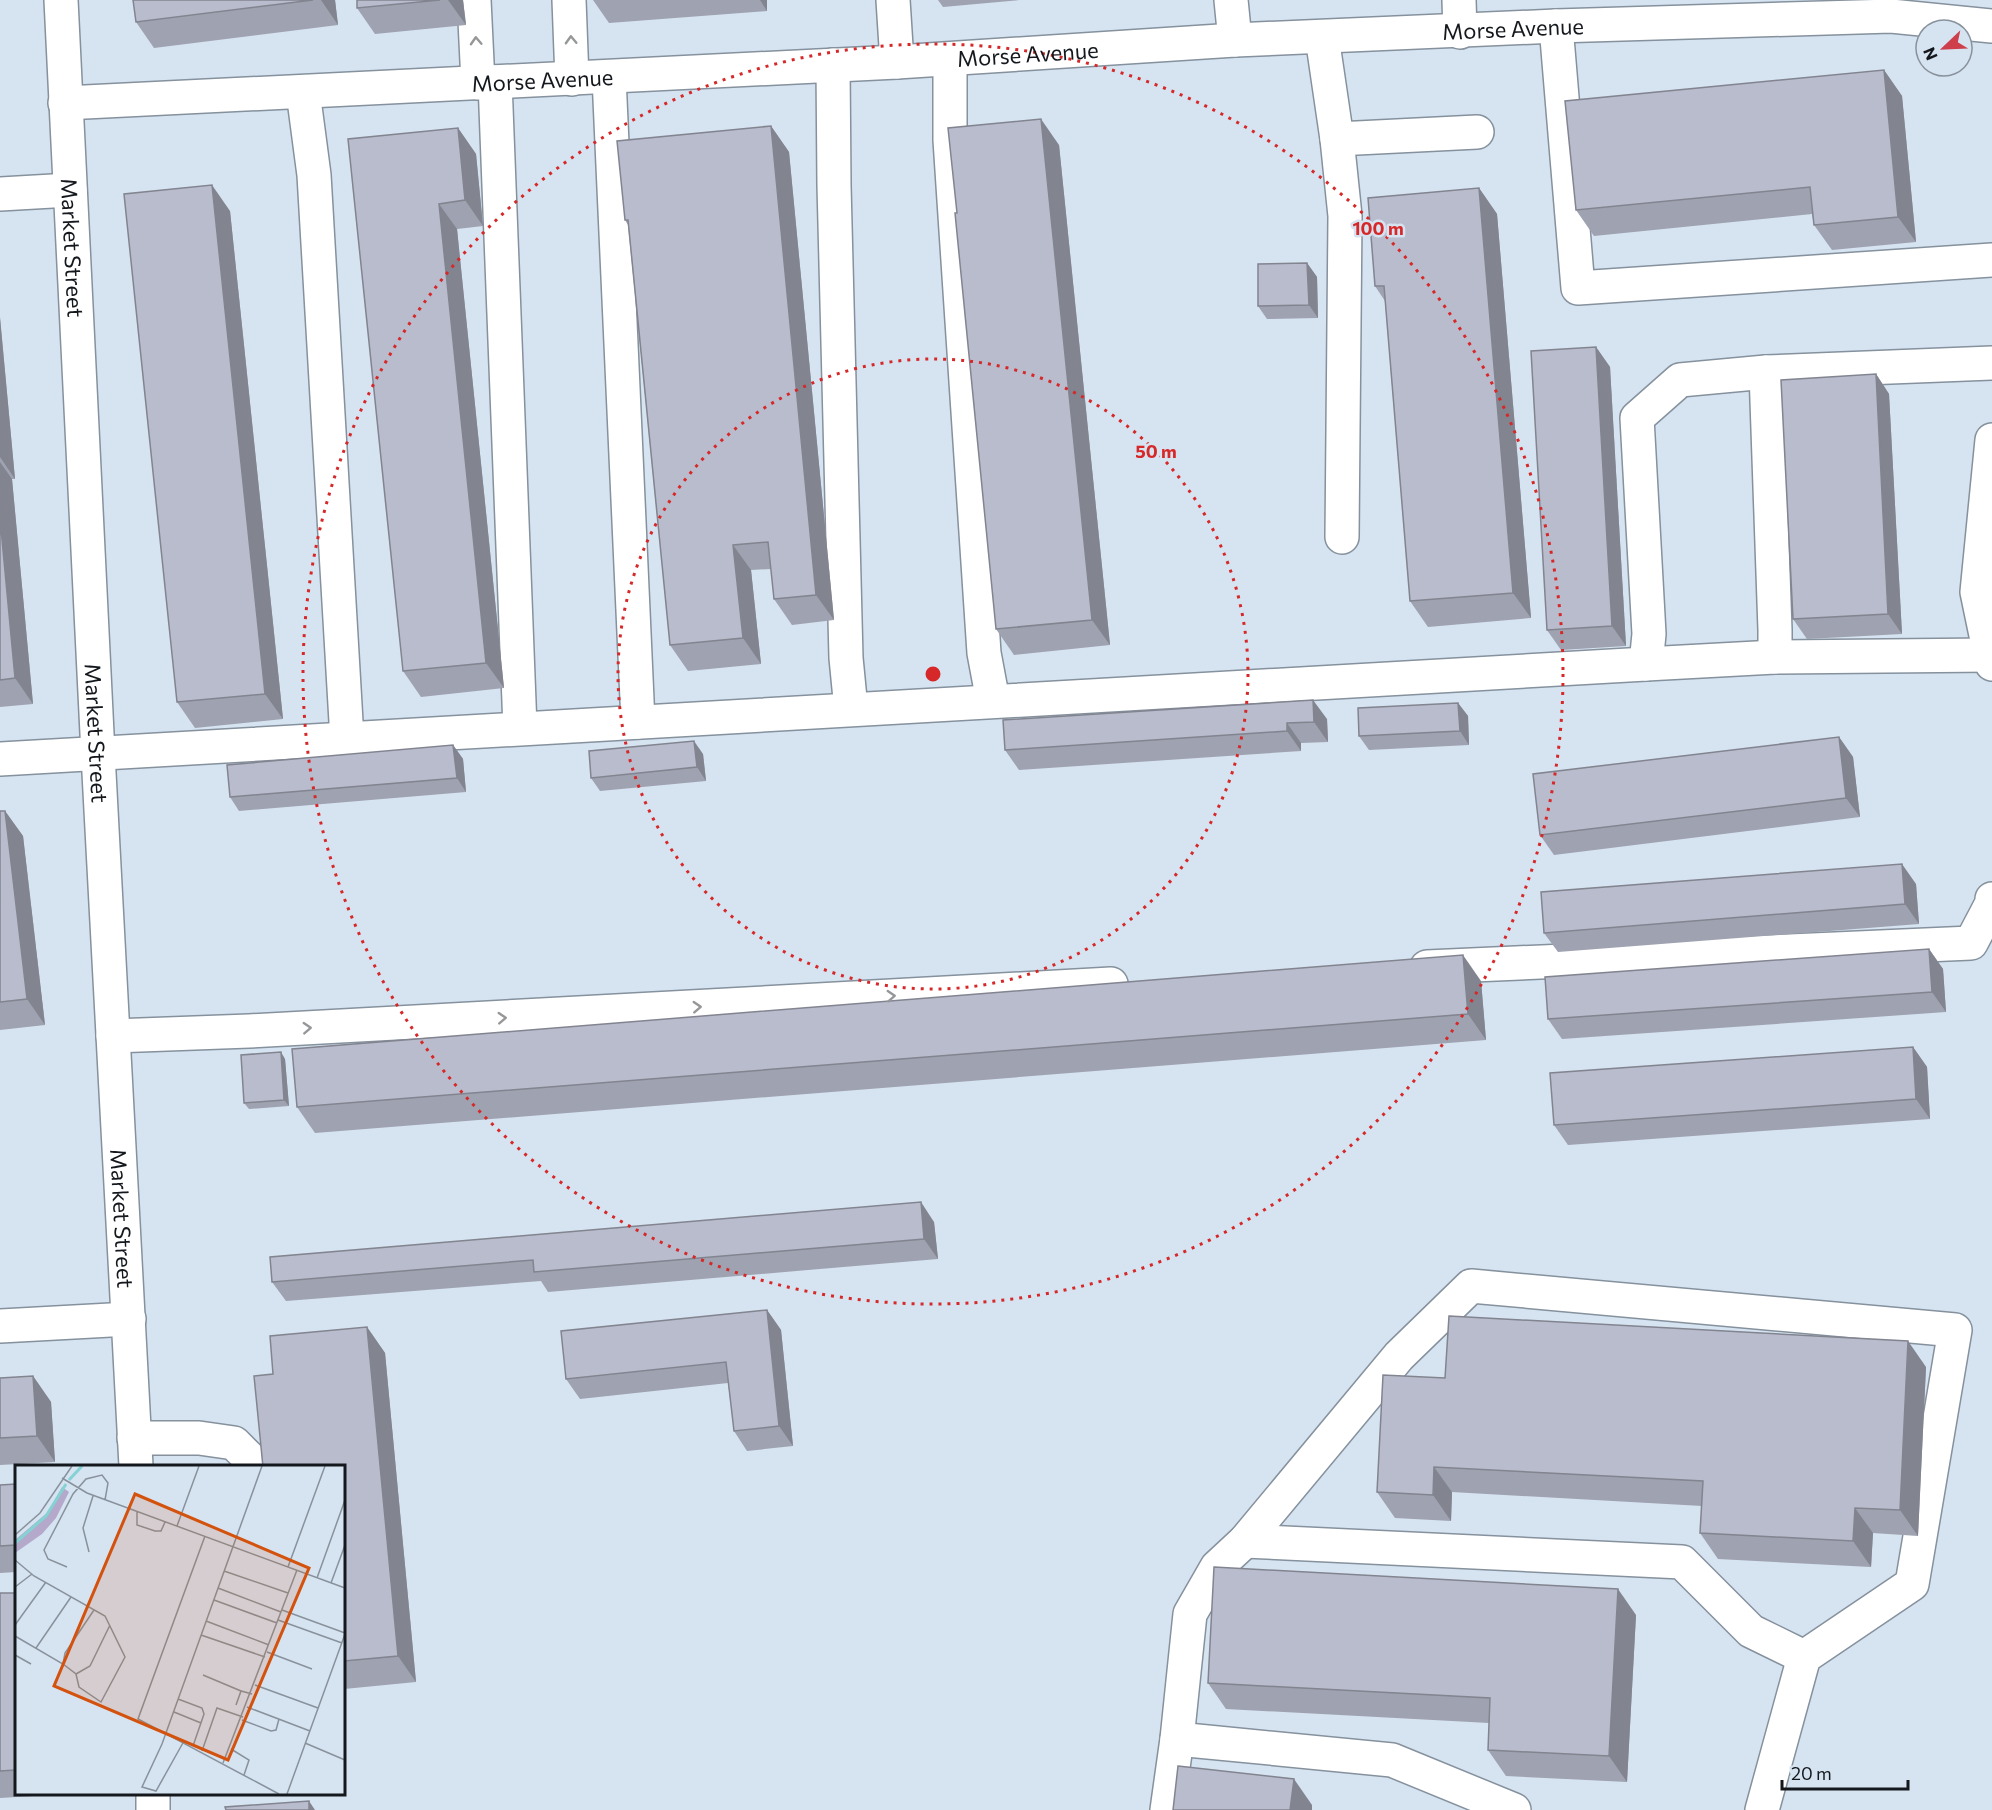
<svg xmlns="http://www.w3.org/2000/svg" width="1992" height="1810" font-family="Commissioner,sans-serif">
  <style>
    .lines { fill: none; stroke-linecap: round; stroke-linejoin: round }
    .minor-casing { stroke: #85919d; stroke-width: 36 }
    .minor { stroke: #fff; stroke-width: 33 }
    .wall { fill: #9fa2b0 }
    .shaded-wall { fill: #828490 }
    .building { fill: #b9bccd; stroke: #828490; stroke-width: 1.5 }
    .oneway { stroke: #959799 }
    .ring { fill: none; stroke: #d62828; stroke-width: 3; stroke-dasharray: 3 6 }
    .labels { text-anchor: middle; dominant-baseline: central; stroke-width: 5; stroke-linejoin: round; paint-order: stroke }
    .street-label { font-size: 22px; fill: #14181d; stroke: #d6e3f1 }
    .inset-river { fill: none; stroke: #84d2d3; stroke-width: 3 }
    .inset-road { fill: none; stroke: #88929c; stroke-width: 1.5 }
    .view { fill: #d3520e; fill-opacity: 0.15; stroke: #d3520e; stroke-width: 3 }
    .inset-edge { fill: none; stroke: #14181d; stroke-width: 3 }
    .centre { fill: #d62828; stroke: #d6e3f1; stroke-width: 3 }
    .ring-label { font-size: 18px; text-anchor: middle; font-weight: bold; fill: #d62828; stroke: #d6e3f1; stroke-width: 5; stroke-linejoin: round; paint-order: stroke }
  </style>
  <rect width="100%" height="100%" fill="#d6e3f1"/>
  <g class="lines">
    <defs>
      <g id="minor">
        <path id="s1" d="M 61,0 L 98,754 L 136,1466"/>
        <polyline points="474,0 478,83"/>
        <polyline points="569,0 572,79"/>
        <polyline points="893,0 897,62"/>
        <polyline points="1231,0 1235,40"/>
        <polyline points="1459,0 1460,32"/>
        <polyline points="1556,26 1578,288 1992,260"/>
        <polyline points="1322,37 1337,139 1477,132"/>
        <polyline points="950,59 950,140 984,653 993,701"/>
        <polyline points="833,65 834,185 846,658 851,709"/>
        <polyline points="609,77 638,722"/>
        <polyline points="495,82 520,728"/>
        <polyline points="303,92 314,175 347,739"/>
        <path id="s2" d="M 65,103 L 897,62 L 1235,40 L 1556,26 L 1891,16 L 1992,26"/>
        <polyline points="1337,139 1345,216 1342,537"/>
        <polyline points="0,194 70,190"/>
        <polyline points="1766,372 1775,630 1775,657"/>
        <polyline points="1992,440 1977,592 1992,664"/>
        <polyline points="1646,664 1649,634 1637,418 1680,380 1766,372 1992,363"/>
        <polyline points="0,759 1646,664 1775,657 1992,655"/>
        <polyline points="1427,967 1971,943 1992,903 1992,899"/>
        <polyline points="113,1036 249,1031 1111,984"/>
        <polyline points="0,1326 129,1319"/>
        <polyline points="134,1438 199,1438 234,1443 252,1461 253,1466"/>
        <polyline points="1245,1541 1682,1562 1751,1631 1804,1657"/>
        <polyline points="1177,1739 1392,1760 1514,1810"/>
        <polyline points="153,1794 153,1810"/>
        <polyline points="1167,1810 1177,1739 1190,1614 1217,1567 1245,1541 1399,1356 1471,1286 1955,1330 1912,1584 1804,1657 1762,1810"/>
      </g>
    </defs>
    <use href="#minor" class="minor-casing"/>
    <use href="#minor" class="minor"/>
  </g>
  <g class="wall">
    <polygon points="133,0 335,0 338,25 154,48 136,22"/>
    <polygon points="357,0 463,0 466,25 375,34 357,8"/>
    <polygon points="593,0 767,0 767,11 609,23"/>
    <polygon points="938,0 1020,0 943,7"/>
    <polygon points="1884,70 1902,96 1916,242 1832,250 1814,225 1812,214 1594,236 1576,210"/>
    <polygon points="771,126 789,152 834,620 792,625 774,599 771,569 751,570 761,664 688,671 670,645 628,225 625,220"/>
    <polygon points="458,128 476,154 483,226 457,229 504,688 421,697 403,671 348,139"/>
    <polygon points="1059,145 1110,645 1014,655 996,629 957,213"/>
    <polygon points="1479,188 1497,214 1531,618 1428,627 1410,601 1385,301 1375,286"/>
    <polygon points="230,211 283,719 195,728 177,702"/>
    <polygon points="1307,263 1317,277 1318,318 1267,319 1258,306"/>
    <polygon points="0,317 15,479 12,479 33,704 0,707"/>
    <polygon points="1596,347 1610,367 1626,646 1561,650 1547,630"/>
    <polygon points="1876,374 1889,394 1902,634 1807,639 1793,619"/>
    <polygon points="1458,703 1468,716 1469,745 1369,750 1359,736"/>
    <polygon points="1327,719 1328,742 1301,743 1301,751 1019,770 1005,750"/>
    <polygon points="1839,737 1853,757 1860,817 1554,855 1540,835"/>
    <polygon points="453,745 463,759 466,792 239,811 230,797"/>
    <polygon points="703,754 706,781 600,791 591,778"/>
    <polygon points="0,811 5,811 23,836 45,1025 0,1030"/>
    <polygon points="1916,884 1919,924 1558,952 1544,933"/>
    <polygon points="1929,949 1943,969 1946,1012 1562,1039 1548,1019"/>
    <polygon points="1481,981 1486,1040 315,1133 297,1107"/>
    <polygon points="1913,1047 1927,1067 1930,1119 1568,1145 1554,1125"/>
    <polygon points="285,1059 289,1106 249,1109 244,1103"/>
    <polygon points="934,1222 938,1259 548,1292 541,1281 286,1301 272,1282"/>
    <polygon points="767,1310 781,1330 793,1446 747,1451 734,1431 728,1383 580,1399 566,1379"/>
    <polygon points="367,1327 385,1353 416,1682 344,1689 344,1467"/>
    <polygon points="1926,1367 1918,1536 1873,1533 1871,1567 1718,1559 1700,1533 1702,1506 1452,1492 1451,1521 1395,1518 1377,1492 1445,1378"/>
    <polygon points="33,1376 51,1402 55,1462 0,1465 0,1378"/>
    <polygon points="16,1484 16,1572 0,1573 0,1485"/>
    <polygon points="0,1593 16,1593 16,1794 67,1794 0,1798"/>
    <polygon points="1636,1615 1627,1782 1506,1776 1488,1750 1489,1723 1226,1709 1208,1683"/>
  </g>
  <g class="shaded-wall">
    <polygon points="321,0 335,0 338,25"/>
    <polygon points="448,0 463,0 466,25"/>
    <polygon points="760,0 767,0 767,11"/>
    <polygon points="1884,70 1902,96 1916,242 1898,217"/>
    <polygon points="1041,119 1059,145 1110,645 1092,620"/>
    <polygon points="771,126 789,152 834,620 816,595"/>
    <polygon points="458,128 476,154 483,226 465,200"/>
    <polygon points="212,185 230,211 283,719 265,694"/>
    <polygon points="1479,188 1497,214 1531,618 1513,593"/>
    <polygon points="439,204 457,229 504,688 486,663"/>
    <polygon points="1307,263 1317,277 1318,318 1309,305"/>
    <polygon points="0,317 0,318 15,479 0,457"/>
    <polygon points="1596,347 1610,367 1626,646 1612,626"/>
    <polygon points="1876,374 1889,394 1902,634 1888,614"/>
    <polygon points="0,462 12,479 33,704 15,678 0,518"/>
    <polygon points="733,545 751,570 761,664 743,638"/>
    <polygon points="1313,700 1327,719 1328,742 1314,722"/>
    <polygon points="1458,703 1468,716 1469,745 1460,731"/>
    <polygon points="1287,723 1301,743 1301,751 1287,731"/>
    <polygon points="1839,737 1853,757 1860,817 1846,798"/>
    <polygon points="694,741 703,754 706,781 697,767"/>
    <polygon points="453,745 463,759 466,792 457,778"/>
    <polygon points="5,811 23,836 45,1025 27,999"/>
    <polygon points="1902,864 1916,884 1919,924 1905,904"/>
    <polygon points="1929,949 1943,969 1946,1012 1932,992"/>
    <polygon points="1463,955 1481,981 1486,1040 1468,1014"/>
    <polygon points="1913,1047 1927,1067 1930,1119 1916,1099"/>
    <polygon points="281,1052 285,1059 289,1106 284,1100"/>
    <polygon points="921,1202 934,1222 938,1259 924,1239"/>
    <polygon points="767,1310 781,1330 793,1446 779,1426"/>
    <polygon points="367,1327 385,1353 416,1682 398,1656"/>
    <polygon points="1908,1341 1926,1367 1918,1536 1900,1510"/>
    <polygon points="33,1376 51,1402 55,1462 37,1436"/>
    <polygon points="1434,1467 1452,1492 1451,1521 1433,1495"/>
    <polygon points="1855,1508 1873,1533 1871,1567 1853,1541"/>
    <polygon points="1618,1589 1636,1615 1627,1782 1609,1756"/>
    <polygon points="1294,1779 1312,1805 1312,1810 1290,1810"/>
    <polygon points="309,1801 315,1810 309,1810"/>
  </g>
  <g class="building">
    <polygon points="133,0 313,0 136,22"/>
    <polygon points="357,0 440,0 357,8"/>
    <polygon points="1884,70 1898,217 1814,225 1810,187 1576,210 1565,101"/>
    <polygon points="1041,119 1092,620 996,629 955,213 957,213 948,128"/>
    <polygon points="771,126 816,595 774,599 768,542 733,545 743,638 670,645 628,220 625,220 617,141"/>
    <polygon points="458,128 465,200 439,204 486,663 403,671 348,139"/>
    <polygon points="212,185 265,694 177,702 124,194"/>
    <polygon points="1479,188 1513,593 1410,601 1384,286 1375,286 1368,198"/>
    <polygon points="1307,263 1309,305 1258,306 1258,264"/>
    <polygon points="1596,347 1612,626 1547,630 1531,351"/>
    <polygon points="1876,374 1888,614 1793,619 1781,380"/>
    <polygon points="0,518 15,678 0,680"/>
    <polygon points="1313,700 1314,722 1287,723 1287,731 1005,750 1003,720"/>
    <polygon points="1458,703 1460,731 1359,736 1358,708"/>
    <polygon points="1839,737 1846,798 1540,835 1533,774"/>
    <polygon points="694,741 697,767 591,778 589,751"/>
    <polygon points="453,745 457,778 230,797 227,765"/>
    <polygon points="0,811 5,811 27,999 0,1002"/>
    <polygon points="1902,864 1905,904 1544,933 1541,892"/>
    <polygon points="1929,949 1932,992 1548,1019 1545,977"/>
    <polygon points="1463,955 1468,1014 297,1107 292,1049"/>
    <polygon points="1913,1047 1916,1099 1554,1125 1550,1073"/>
    <polygon points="281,1052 284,1100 244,1103 241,1055"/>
    <polygon points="921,1202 924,1239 534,1272 533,1260 272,1282 270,1257"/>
    <polygon points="767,1310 779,1426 734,1431 726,1362 566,1379 561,1331"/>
    <polygon points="1449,1316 1908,1341 1900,1510 1855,1508 1853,1541 1700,1533 1703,1481 1434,1467 1433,1495 1377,1492 1383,1375 1445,1378"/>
    <polygon points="367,1327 398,1656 344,1661 344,1467 263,1467 254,1376 273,1374 270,1336"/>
    <polygon points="33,1376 37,1436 0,1438 0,1378"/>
    <polygon points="16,1484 16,1545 0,1546 0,1485"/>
    <polygon points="1214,1567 1618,1589 1609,1756 1488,1750 1490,1698 1208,1683"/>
    <polygon points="0,1593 16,1593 16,1770 0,1771"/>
    <polygon points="1178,1766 1294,1779 1290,1810 1173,1810"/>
    <polygon points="309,1801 309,1810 226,1810 225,1807"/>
  </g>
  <defs><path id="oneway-chevron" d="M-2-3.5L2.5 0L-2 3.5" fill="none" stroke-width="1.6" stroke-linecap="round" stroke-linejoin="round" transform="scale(1.5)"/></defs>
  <g class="oneway">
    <use href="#oneway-chevron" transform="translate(571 40) rotate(-92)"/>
    <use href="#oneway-chevron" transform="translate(476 41) rotate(-93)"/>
    <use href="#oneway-chevron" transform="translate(891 996) rotate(-3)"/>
    <use href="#oneway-chevron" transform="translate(697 1007) rotate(-3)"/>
    <use href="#oneway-chevron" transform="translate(502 1018) rotate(-3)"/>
    <use href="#oneway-chevron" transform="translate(307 1028) rotate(-3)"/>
  </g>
  <g class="ring">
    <circle cx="933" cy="674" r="315"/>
    <circle cx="933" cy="674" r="630"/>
  </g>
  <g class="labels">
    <g class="street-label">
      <text stroke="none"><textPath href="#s2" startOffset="1450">Morse Avenue</textPath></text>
      <text stroke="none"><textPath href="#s2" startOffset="964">Morse Avenue</textPath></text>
      <text stroke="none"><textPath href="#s2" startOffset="478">Morse Avenue</textPath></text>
      <text stroke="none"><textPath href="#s1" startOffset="248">Market Street</textPath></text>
      <text stroke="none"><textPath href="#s1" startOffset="734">Market Street</textPath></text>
      <text stroke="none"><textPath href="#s1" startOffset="1220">Market Street</textPath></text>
    </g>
  </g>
  <g transform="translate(15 1465)">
    <rect width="330" height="330" fill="#d6e3f1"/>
    <path d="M 47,22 L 54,27 L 41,53 L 27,69 L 0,88 L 0,75 L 33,47 Z" fill="#b5a9cb"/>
    <path class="inset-river" d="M 54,15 L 67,1M 0,78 L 31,51 L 51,19"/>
    <path class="inset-road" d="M 47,13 L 72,28 L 330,123M 122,47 L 122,60 L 140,66 L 146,66 L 150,57M 162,61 L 184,1M 0,70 L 25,48 L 57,1M 190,71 L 123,254 L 264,329M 74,87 L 68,63 L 78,31M 0,95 L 19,111 L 90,151 L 110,192 L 86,237 L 64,222 L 61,209 L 48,199 L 0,171M 52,102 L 33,94 L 29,85 L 58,29 L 71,14 L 87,10 L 93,18 L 90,35M 273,102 L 310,1M 209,106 L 273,128M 302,113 L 330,35M 316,118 L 330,80M 0,122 L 17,109M 203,123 L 266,147M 199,135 L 262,158M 267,145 L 330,168M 263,155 L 327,178M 191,156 L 254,180M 0,160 L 31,117M 186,170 L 250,192M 21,183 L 56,132M 252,187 L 297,204M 0,190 L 16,199M 48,199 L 50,188 L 79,145M 61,209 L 75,201 L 95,160M 188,210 L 226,226M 240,220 L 303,243M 163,234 L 187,243 L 189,249 L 178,281M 221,240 L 226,226 L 237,229M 232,242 L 295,266M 159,247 L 186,258M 227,255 L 256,266 L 261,265 L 264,254M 169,276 L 141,326 L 127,322 L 147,279 L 247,1M 290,278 L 330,295M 216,284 L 234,295 L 229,310M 187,286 L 202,243 L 228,252M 208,298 L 282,105M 272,329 L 330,169"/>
    <path class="view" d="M 120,29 L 294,103 L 213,295 L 39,221 Z"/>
    <rect width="330" height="330" class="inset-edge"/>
  </g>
  <circle cx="933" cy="674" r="9" class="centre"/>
  <g class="ring-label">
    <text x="1378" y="235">100 m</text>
    <text x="1156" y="458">50 m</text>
  </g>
  <g transform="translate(1944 48) rotate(247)"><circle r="28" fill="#d6e3f1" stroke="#88929c" stroke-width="1.5"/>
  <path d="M0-4.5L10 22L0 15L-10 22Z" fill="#ce3e4b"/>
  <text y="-9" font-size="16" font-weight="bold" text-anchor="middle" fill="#14181d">N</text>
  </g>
  <path d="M1782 1780v9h126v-9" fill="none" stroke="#14181d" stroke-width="3"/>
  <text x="1791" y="1780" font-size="18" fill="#14181d" stroke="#d6e3f1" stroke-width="4.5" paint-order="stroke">20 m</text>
</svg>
